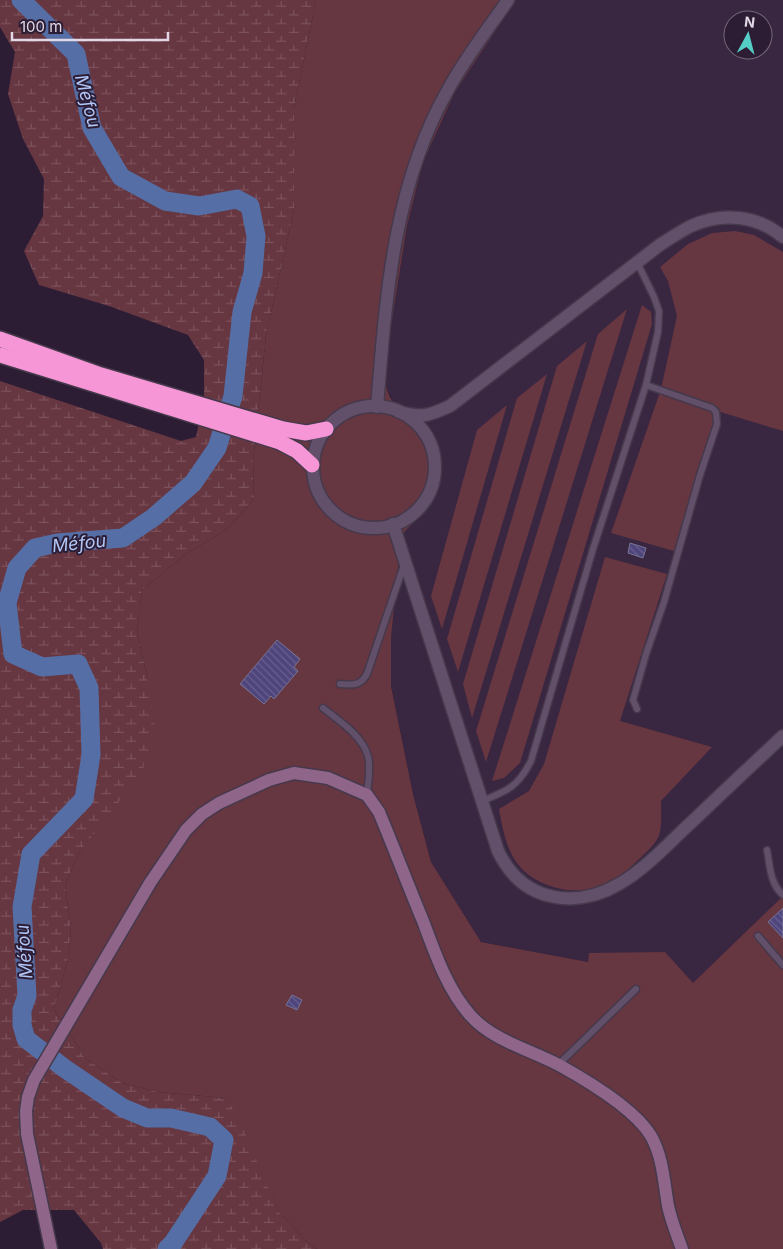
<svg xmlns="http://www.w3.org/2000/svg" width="783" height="1249" font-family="Inter,sans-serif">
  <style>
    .built { fill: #392641; fill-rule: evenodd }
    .green { fill: #663641 }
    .wetland { fill: url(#wetland-marsh) }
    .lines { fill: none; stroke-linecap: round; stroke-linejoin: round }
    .river { stroke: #556ea5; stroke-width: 19 }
    .building { fill: url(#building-back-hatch); stroke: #777392 }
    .lane-casing { stroke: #46394c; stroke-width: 9 }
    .street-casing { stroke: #46394c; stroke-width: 15 }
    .secondary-casing { stroke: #46394c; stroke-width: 15 }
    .highway-casing { stroke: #46394c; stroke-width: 18 }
    .lane { stroke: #62506a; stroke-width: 6 }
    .street { stroke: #62506a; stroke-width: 12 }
    .secondary { stroke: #8f658a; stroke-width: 12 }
    .highway { stroke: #f796d6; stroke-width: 15 }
    .labels { text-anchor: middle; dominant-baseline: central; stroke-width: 4; stroke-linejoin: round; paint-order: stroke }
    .water-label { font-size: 18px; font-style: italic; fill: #b0c7f8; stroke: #2d1d34 }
  </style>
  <defs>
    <pattern id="wetland-marsh" width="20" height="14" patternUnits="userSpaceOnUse" patternTransform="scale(1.25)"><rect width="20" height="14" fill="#663641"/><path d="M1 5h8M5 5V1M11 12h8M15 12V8" fill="none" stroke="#7c525c"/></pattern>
    <pattern id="building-back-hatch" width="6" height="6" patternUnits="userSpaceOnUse" patternTransform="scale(1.25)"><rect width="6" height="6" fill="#4f457d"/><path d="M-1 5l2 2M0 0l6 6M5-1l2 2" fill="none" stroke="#685f8f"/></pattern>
  </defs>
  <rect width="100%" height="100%" fill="#2d1d34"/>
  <path class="built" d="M 516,0 L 783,0 L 783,896 L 693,984 L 589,953 L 588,962 L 481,942 L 431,862 L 413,794 L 391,686 L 391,638 L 401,537 L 405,530 L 434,499 L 441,472 L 435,446 L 430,436 L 409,414 L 395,404 L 387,390 L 384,376 L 385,363 L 407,226 L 423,162 L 455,92 ZM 733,20 L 763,20 L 763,50 L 733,50 Z"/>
  <g class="green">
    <path d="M 316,0 L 516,0 L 455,92 L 423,162 L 407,226 L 385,363 C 384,377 385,392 394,403 C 398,408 405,410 410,415 C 435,437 450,467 433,500 C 425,517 410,522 401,537 L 391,638 L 391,686 L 413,794 L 431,862 L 481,942 L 588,962 L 589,953 L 665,952 L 693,983 L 783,896 L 783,1249 L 317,1249 L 306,1241 L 280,1213 L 226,1098 L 158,1092 L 122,1083 L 85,1058 L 54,1009 L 68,959 L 71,928 L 65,885 L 79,853 L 98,827 L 148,681 L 137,632 L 142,590 L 187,553 L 226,530 L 254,499 L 253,462 L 266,335 L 294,210 L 294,108 Z"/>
    <polygon points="735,231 754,235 783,252 783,431 717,411 674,551 611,533 661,389 677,316 668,281 660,267 688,244 712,233"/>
    <polygon points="642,305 651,312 652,324 520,763 504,778 492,781"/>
    <polygon points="627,309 486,762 476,731 598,334"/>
    <polygon points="587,341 472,718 463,684 557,366"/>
    <polygon points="547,374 458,672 447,639 517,398"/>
    <polygon points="507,405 442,629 431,596 477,430"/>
    <path d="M 605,557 L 667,574 L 620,721 L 712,747 L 661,801 C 661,811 662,822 660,832 C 658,843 645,853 637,861 C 626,872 614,882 600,887 C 570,897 528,885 513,857 C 505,842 502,826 499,809 L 529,791 L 544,764 Z"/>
  </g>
  <polygon class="wetland" points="0,0 316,0 294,108 294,210 266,335 253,462 254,499 226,530 187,553 142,590 137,632 148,681 155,729 142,772 79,853 65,885 71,928 68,959 54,1009 85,1058 122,1083 158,1092 226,1098 240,1121 259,1167 280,1213 306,1241 317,1249 103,1249 101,1243 74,1210 23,1210 0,1222 0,381 181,441 196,437 204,400 204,360 188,335 109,306 39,285 24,251 43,216 44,179 23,139 8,94 15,52 0,27"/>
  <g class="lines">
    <polyline class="river" points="21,0 76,54 92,128 121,177 165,201 199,206 237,199 250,206 256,236 253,273 242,312 233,396 217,448 193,483 154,517 123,538 57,543 35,548 17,568 7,603 13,654 42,667 78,664 89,688 91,755 84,799 31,854 22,907 27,996 22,1010 22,1025 26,1039 64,1068 123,1108 147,1118 171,1118 210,1127 224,1140 217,1176 173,1243 167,1249"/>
  </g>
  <g class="building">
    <polygon points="630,543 646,548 643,558 628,553"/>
    <polygon points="277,640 300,659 294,667 298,671 274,699 271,696 264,704 240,684"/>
    <polygon points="783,908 783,938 768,922"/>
    <polygon points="292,995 302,1000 297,1010 286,1005"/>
  </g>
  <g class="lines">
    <defs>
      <g id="lane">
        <path d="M 340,684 C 354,685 360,686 367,674 L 404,565"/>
        <path d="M 323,708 C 338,720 362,735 368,756 C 371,768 368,783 367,795"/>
        <polyline points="637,709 633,700 646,654 664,602 700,475 717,424 716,412 712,408 646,385"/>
        <path d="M 482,801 C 507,791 518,787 531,761 L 593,549 L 646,385 L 658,332 L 659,311 L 654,297 L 637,262"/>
        <path d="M 767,850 C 770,866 770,884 783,895"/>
        <polyline points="758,936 783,965"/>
        <polyline points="558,1065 636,989"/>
      </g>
      <g id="street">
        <circle cx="374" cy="467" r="61"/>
        <path d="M 377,407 C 386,297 393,185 449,88 C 466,57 488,29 508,0"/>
        <path d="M 399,412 C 423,418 428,416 450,406 L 661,244 C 671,238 681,231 691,226 C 722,212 757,215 783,237"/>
        <path d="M 393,524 L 498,851 C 509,874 525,890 550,896 C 612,911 656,854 697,817 C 725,790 754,763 783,736"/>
      </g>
      <path id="secondary" d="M 51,1249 L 27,1134 L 26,1111 L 28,1097 L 34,1080 L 150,883 L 186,830 L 202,814 L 219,803 L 269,780 L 294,773 L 328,778 L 367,795 L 379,812 C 394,848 408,885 423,921 C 435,953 447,989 470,1015 C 493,1041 529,1049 559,1065 C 586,1080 635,1109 651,1136 C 663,1157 664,1183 668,1206 C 671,1220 677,1235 682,1249"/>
      <g id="highway">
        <polyline points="0,339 101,375 283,429 306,433 326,429"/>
        <polyline points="0,355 280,442 297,451 312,465"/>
      </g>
    </defs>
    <use href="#lane" class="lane-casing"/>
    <use href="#street" class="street-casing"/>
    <use href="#secondary" class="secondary-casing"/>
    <use href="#highway" class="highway-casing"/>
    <use href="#lane" class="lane"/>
    <use href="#street" class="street"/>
    <use href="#secondary" class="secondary"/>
    <use href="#highway" class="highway"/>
  </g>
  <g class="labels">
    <g class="water-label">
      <text transform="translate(88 101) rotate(75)">Méfou</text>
      <text transform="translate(79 543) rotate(-6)">Méfou</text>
      <text transform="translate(24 952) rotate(-94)">Méfou</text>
    </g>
  </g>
  <g transform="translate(748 35) rotate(7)"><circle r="24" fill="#2d1d34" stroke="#75677b"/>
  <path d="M0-4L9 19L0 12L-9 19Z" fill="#55cec6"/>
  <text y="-8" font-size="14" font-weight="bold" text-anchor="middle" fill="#e1d7e6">N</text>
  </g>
  <path d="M12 32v8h156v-8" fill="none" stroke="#e1d7e6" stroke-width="2.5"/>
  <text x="20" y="32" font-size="15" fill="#e1d7e6" stroke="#2d1d34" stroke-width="4" paint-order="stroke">100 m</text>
</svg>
